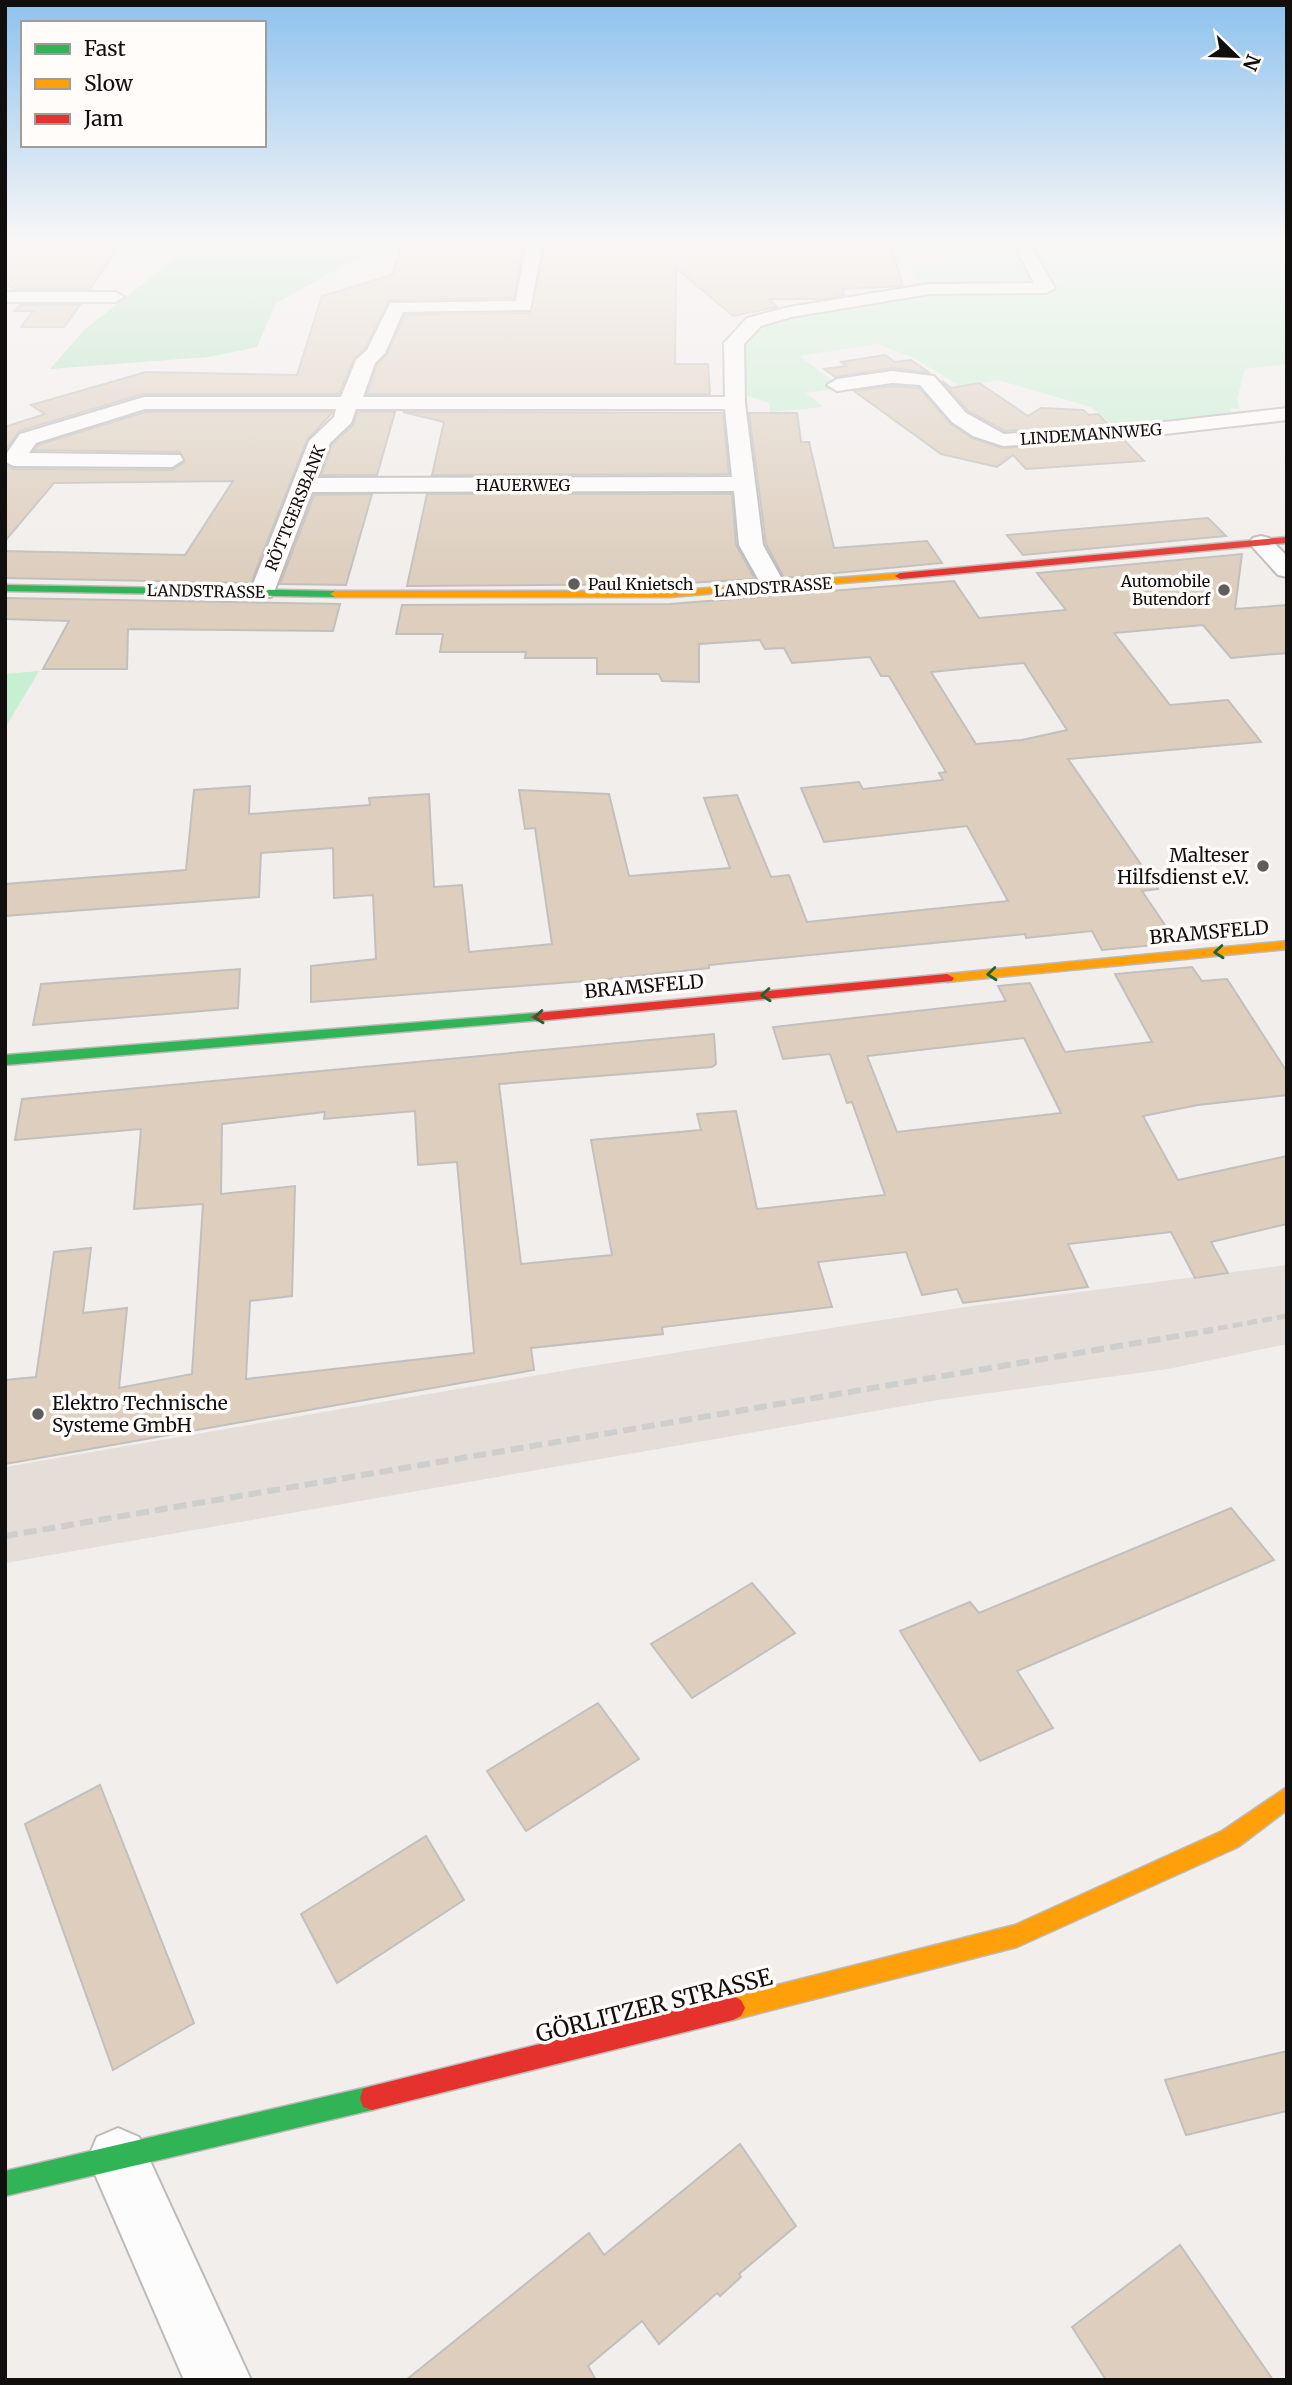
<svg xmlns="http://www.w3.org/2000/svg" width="1292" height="2385" font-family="Merriweather,serif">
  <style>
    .built { fill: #e5ddd7 }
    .green { fill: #c7efd1 }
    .forest { fill: #b1e2bf }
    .building { fill: #ddcebe; stroke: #c2c0bd; stroke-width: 2; fill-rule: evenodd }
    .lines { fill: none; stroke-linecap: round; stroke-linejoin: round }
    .street-casing { stroke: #bdbab8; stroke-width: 4 }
    .fast-casing { stroke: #bdbab8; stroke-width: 3 }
    .slow-casing { stroke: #bdbab8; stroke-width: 3 }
    .jam-casing { stroke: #bdbab8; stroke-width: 3 }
    .street { fill: #fdfcfc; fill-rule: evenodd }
    .fast { fill: #30b455; fill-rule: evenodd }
    .slow { fill: #ff9f0a; fill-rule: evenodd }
    .jam { fill: #e5322d; fill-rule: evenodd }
    .rail-far1 { stroke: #cececd; stroke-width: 5; stroke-dasharray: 10 5; stroke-linecap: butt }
    .rail { stroke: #cececd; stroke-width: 6; stroke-dasharray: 13 6; stroke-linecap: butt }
    .oneway { stroke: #206231 }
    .poi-dot { fill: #5f5d5b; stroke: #fffcfa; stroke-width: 2.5 }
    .labels { text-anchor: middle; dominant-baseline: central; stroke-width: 7; stroke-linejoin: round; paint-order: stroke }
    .far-street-label { font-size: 16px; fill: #100f0d; stroke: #fffcfa }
    .far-poi-label { font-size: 16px; fill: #100f0d; stroke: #fffcfa; text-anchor: end }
    .poi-label { font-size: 19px; fill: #100f0d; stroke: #fffcfa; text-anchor: end }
    .street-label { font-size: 19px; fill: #100f0d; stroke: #fffcfa }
    .near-street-label { font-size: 23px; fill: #100f0d; stroke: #fffcfa }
  </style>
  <rect width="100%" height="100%" fill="#f1eeeb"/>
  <polygon class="built" points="1287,1265 1287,1344 1168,1369 938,1400 5,1563 5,1467 579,1368 965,1307"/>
  <g class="green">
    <polygon points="946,241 1287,241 1287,364 1245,369 1237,399 1239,409 1231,408 1232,416 1116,428 1091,407 998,380 960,386 914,358 878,344 800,356 841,388 806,393 823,407 770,412 769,403 746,395 741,341 780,318 920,288 910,261 954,261"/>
    <polygon points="39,671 5,728 5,674"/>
  </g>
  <polygon class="forest" points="197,241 389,241 276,303 257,347 208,357 50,369 85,329"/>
  <g class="building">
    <polygon points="5,241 123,241 90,289 14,289 5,283"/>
    <polygon points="473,241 514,241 513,246 523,246 514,298 390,300 365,348 354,359 339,394 143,394 19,431 5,451 5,427 45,414 31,405 146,372 297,375 322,296 392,275 402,245 472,246"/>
    <polygon points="641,242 891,244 903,286 843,289 844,295 822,299 770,299 777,307 733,316 676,268 675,364 708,364 710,394 367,394 377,364 387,354 405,315 530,313 545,246 641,246"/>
    <polygon points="20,305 80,305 64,327 21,327 33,311 15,311"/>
    <polygon points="885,355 895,362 911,360 930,373 892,368 835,377 824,369 846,366 841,362"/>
    <polygon points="942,381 951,388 979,383 1028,416 1041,408 1083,410 1089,415 1098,414 1108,424 1005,431 968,411"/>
    <polygon points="892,386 919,388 951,424 972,438 1002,448 1124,440 1144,461 1026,469 1013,455 997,467 941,454 854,391"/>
    <polygon points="145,412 333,412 307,440 251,583 5,578 5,551 185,555 233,481 54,483 5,541 5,465 14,469 172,470 184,462 180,452 34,450 38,445"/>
    <polygon points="358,412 395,412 377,475 321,475 332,444 353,425"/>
    <polygon points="403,412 723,413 729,474 432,475 444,422"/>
    <polygon points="749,413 797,413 801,442 809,442 834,548 927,541 942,563 784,578 766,544"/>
    <polygon points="372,494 346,585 280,584 314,495"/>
    <polygon points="427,494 732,494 736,545 755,579 670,584 407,586"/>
    <polygon points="1208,518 1226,536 1023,555 1007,535"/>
    <path d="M 1242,554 L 1235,609 L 1287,605 L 1287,653 L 1231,658 L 1203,625 L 1114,633 L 1170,705 L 1228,700 L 1261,742 L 1068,759 L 1158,889 L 1142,891 L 1177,943 L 1102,950 L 1092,931 L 1026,938 L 1025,934 L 709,965 L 709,968 L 598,980 L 311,1002 L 311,966 L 376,959 L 373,895 L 334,898 L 333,848 L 261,853 L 259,897 L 5,916 L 5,884 L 186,870 L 194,790 L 250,786 L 249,814 L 370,805 L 369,798 L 429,794 L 434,887 L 462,885 L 469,952 L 552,944 L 535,828 L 525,829 L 519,790 L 609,794 L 629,876 L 730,868 L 704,798 L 737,795 L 771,877 L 789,875 L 807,922 L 1008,901 L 967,826 L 824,842 L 801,788 L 859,782 L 863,789 L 943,780 L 939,773 L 946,772 L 889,676 L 881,676 L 870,657 L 792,663 L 784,648 L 765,649 L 760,640 L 699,644 L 699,682 L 662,681 L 659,674 L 597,674 L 597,658 L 525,658 L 526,652 L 440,652 L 443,634 L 396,634 L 402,605 L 670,604 L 954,581 L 979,618 L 1066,610 L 1037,573 ZM 1024,663 L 1067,730 L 1022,740 L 976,744 L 931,672 Z"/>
    <polygon points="5,598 340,604 333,631 128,629 127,669 43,669 69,621 5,619"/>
    <path d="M 1192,967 L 1202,981 L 1227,979 L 1287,1072 L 1287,1095 L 1198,1105 L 1143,1116 L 1178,1180 L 1287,1156 L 1287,1224 L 1211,1242 L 1228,1273 L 1195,1278 L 1171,1232 L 1068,1244 L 1088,1287 L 963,1303 L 957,1289 L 922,1295 L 906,1252 L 818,1262 L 832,1307 L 662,1327 L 663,1334 L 531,1348 L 534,1370 L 5,1464 L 5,1380 L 36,1377 L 54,1252 L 91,1248 L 83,1313 L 127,1308 L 119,1388 L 192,1374 L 203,1204 L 134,1209 L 141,1129 L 15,1140 L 22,1099 L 714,1034 L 716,1064 L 712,1067 L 499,1084 L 521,1264 L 612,1255 L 591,1140 L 701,1130 L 697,1114 L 736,1111 L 757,1209 L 885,1195 L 852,1102 L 847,1103 L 830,1054 L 783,1059 L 773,1027 L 1006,1001 L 998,986 L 1030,983 L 1065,1052 L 1152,1042 L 1115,974 ZM 1024,1038 L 1061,1113 L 897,1132 L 867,1056 ZM 415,1111 L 418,1165 L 457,1162 L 474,1353 L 246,1379 L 250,1301 L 292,1296 L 295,1186 L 221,1194 L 222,1124 L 325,1112 L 324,1119 Z"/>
    <polygon points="240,969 238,1008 33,1025 41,984"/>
    <polygon points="1231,1508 1274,1560 1017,1671 1053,1728 980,1761 900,1631 970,1602 979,1613"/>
    <polygon points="752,1583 795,1633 692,1698 651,1644"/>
    <polygon points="598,1703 639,1759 526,1831 487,1771"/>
    <polygon points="100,1785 194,2023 113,2070 25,1824"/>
    <polygon points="426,1836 464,1900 337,1983 301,1914"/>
    <polygon points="1287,2051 1287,2111 1186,2135 1165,2080"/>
    <polygon points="740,2144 796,2226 739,2274 741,2277 720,2296 717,2293 659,2344 642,2321 588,2366 596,2380 406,2380 589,2233 604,2255"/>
    <polygon points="1180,2245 1273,2380 1106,2380 1072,2327"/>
  </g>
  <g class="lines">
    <defs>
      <g id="street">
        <path d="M 527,241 L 543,241 L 530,310 L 403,312 L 385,353 L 375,363 L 363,397 L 725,397 L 724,343 L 747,318 L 789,307 L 929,284 L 1034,283 L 1012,241 L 1028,241 L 1055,288 L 1046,293 L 929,294 L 791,317 L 761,326 L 744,344 L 745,403 L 763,545 L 787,588 L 784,593 L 766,593 L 739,545 L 734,491 L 312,492 L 274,592 L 271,597 L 253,597 L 250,592 L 309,441 L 334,417 L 336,409 L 145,409 L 36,443 L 29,453 L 180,455 L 183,460 L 172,467 L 14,466 L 5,462 L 5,456 L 20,434 L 144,397 L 341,397 L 356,360 L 367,350 L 390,303 L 516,301 ZM 356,409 L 725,409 L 732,477 L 317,478 L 330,443 L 351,423 Z"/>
        <polygon points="5,292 115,292 124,297 115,302 5,302"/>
        <polygon points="892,371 934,376 966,413 1004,434 1147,424 1287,408 1287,420 1147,436 1003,446 973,436 952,422 920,385 892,383 837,391 827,385 837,379"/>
        <polygon points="1261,536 1269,538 1287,556 1287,577 1278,575 1249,543 1253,538"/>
        <polygon points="118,2128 139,2137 251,2380 184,2380 88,2158 97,2137"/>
      </g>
      <g id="fast">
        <polygon points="5,585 335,591 340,594 335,597 5,591"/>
        <polygon points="537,1013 544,1017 542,1020 5,1065 5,1055"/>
        <polygon points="372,2086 381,2089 384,2098 381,2107 372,2110 5,2196 5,2171"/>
      </g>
      <g id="slow">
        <polygon points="900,573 905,576 904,578 670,597 335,597 330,594 335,591 670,591"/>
        <polygon points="1287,941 1287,949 947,982 940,978 947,974"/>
        <polygon points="1287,1787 1287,1810 1238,1847 1017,1947 733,2020 725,2016 721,2008 725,2000 733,1996 1015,1925 1222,1831"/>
      </g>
      <g id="jam">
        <polygon points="1287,537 1287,543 900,579 895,576 900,573"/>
        <polygon points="947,974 954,978 952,981 537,1021 530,1017 537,1013"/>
        <polygon points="733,1996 741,2000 745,2008 741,2016 733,2020 372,2110 363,2107 360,2098 363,2089 372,2086"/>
      </g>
    </defs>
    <use href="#street" class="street-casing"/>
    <use href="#fast" class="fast-casing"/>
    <use href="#slow" class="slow-casing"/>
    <use href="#jam" class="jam-casing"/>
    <use href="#street" class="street"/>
    <use href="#fast" class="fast"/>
    <use href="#slow" class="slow"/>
    <use href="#jam" class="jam"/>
    <polyline class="rail-far1" points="1203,1331 1287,1316"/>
    <polyline class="rail" points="5,1536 1213,1330"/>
  </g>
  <defs><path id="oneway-chevron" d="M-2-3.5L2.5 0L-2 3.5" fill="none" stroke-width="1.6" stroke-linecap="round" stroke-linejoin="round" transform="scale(1.75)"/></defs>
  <g class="oneway">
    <use href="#oneway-chevron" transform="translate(1219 952) rotate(175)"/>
    <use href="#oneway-chevron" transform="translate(992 974) rotate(175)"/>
    <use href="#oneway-chevron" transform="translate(766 995) rotate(175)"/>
    <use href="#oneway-chevron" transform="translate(539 1017) rotate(175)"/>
  </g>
  <linearGradient id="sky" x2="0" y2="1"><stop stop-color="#8dc2ee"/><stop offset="0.42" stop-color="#f9f7f6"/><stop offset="1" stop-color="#f9f7f6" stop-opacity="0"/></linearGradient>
  <rect width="1292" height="575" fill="url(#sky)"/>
  <g class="poi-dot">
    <circle cx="574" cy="584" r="7"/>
    <circle cx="1224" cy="590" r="7"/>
    <circle cx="1263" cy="866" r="7"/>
    <circle cx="38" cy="1414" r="7"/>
  </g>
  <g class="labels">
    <g class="far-street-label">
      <text transform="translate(1091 434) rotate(-4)">LINDEMANNWEG</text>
      <text x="523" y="485">HAUERWEG</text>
      <text transform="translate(295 508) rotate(-68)">RÖTTGERSBANK</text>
      <text transform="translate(773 587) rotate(-4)">LANDSTRASSE</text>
      <text transform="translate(206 591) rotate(1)">LANDSTRASSE</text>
    </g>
    <g class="far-poi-label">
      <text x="1210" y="581">Automobile<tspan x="1210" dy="18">Butendorf</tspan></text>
      <text x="588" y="584" text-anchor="start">Paul Knietsch</text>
    </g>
    <g class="poi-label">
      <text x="1249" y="855">Malteser<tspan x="1249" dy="22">Hilfsdienst e.V.</tspan></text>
      <text x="52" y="1403" text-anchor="start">Elektro Technische<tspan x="52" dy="22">Systeme GmbH</tspan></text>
    </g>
    <g class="street-label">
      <text transform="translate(1209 932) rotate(-5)">BRAMSFELD</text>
      <text transform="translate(644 986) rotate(-5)">BRAMSFELD</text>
    </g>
    <g class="near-street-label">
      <text transform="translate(654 2005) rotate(-14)">GÖRLITZER STRASSE</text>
    </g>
  </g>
  <rect width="1292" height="2385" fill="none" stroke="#100f0d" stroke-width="14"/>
  <rect x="21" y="21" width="245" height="126" fill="#fffcfa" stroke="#9f9d9b" stroke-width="2"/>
  <rect x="35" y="44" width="35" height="10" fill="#30b455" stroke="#9f9d9b" stroke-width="2"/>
  <text x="84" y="56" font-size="21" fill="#100f0d">Fast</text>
  <rect x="35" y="79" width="35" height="10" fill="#ff9f0a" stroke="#9f9d9b" stroke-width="2"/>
  <text x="84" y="91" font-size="21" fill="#100f0d">Slow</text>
  <rect x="35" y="114" width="35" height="10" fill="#e5322d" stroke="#9f9d9b" stroke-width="2"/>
  <text x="84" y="126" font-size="21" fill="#100f0d">Jam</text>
  <g transform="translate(1236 56) rotate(113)" stroke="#fffcfa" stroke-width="5" paint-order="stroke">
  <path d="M0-5L12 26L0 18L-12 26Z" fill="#100f0d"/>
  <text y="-10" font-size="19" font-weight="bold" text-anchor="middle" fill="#100f0d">N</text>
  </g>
</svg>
